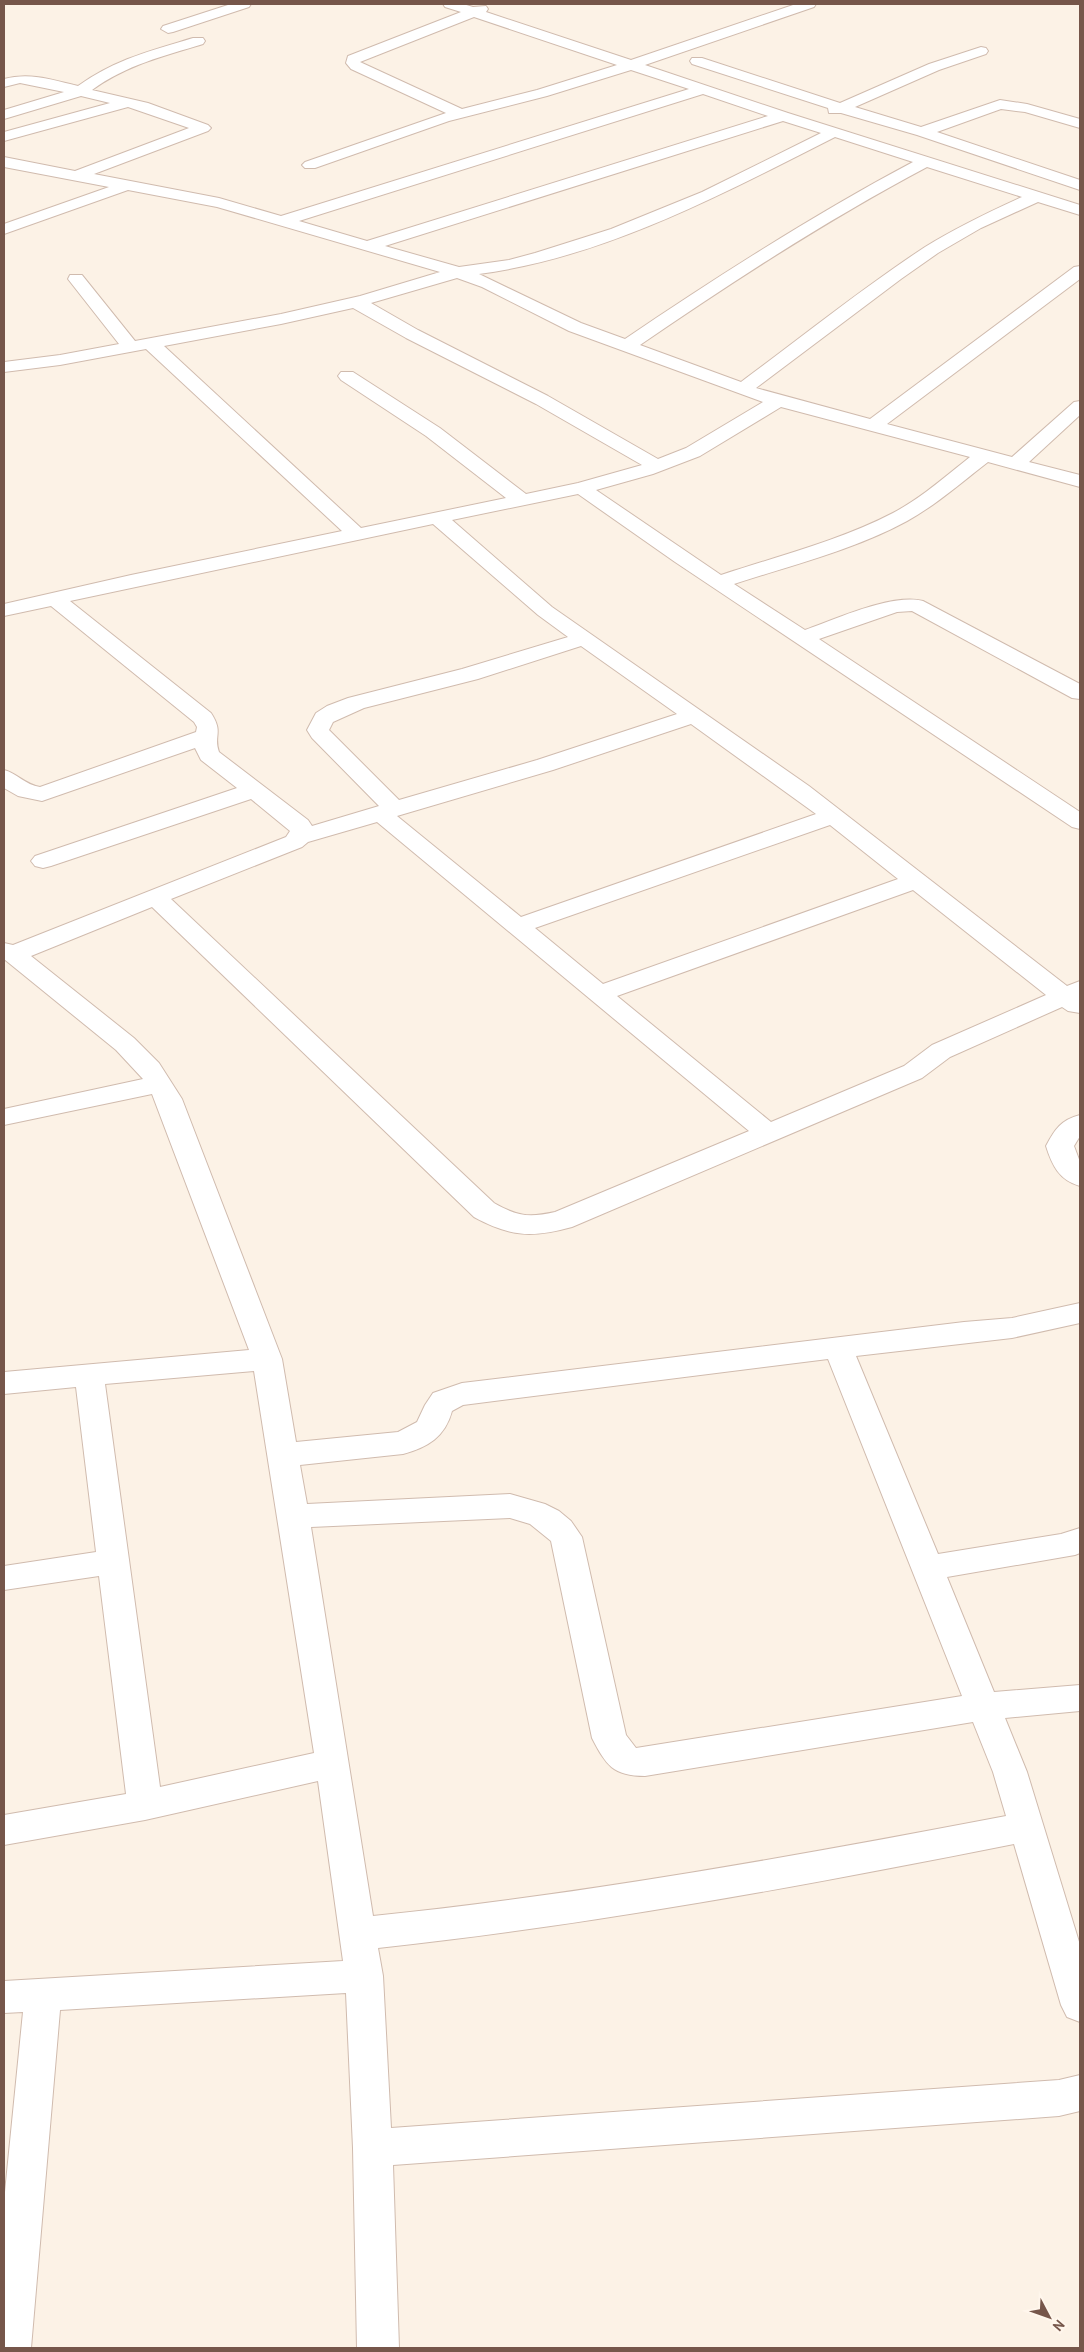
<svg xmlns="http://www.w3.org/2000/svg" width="1084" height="2352" font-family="'PT Sans',sans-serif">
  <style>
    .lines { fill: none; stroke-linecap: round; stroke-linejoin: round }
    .minor-casing { stroke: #d0bbae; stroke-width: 2 }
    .minor { fill: #fff; fill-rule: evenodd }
  </style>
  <rect width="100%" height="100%" fill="#fcf2e6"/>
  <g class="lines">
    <defs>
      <g id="minor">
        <polygon points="231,4 251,4 249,7 173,32 168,33 161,29 163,26"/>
        <path d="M 443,4 L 463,4 L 473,7 L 486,6 L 488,9 L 486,12 L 631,60 L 796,4 L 816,4 L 814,7 L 645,65 L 788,113 L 1080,205 L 1080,215 L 1038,202 L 981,228 L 938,253 L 901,279 L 756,388 L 870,419 L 1074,267 L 1080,266 L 1080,279 L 887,424 L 1012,457 L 1074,402 L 1080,401 L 1080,415 L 1029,462 L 1080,475 L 1080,487 L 988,462 C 962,482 936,505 907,521 C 854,550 792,565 734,584 L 805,630 C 836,619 892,593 923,601 L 1080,684 L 1080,699 L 1072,698 L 912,611 L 897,612 L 819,639 L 1080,812 L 1080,829 L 1072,827 L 675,562 L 578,494 L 452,520 L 552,607 L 809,786 L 1067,986 L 1080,981 L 1080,1013 L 1068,1011 L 1062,1007 L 950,1057 L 922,1078 L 572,1227 C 532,1238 511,1237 474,1217 L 152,907 L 31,956 L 134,1038 L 159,1063 L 182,1099 L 282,1359 L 296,1442 L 398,1432 L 417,1422 L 425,1405 L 433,1393 L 462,1383 L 964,1322 L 1012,1318 L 1080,1303 L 1080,1323 L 1012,1338 L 856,1356 L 938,1554 L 1061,1534 L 1080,1528 L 1080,1553 L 1075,1555 L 947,1577 L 994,1692 L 1080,1685 L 1080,1711 L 1005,1718 L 1027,1772 L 1080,1945 L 1080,2022 L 1067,2017 L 1061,2005 L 1014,1844 C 803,1886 592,1925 378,1948 L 383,1976 L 391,2128 L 1059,2080 L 1080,2075 L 1080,2111 L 1059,2116 L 393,2165 L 399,2348 L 357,2348 L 353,2148 L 346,1993 L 60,2010 L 31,2348 L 4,2348 L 4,2202 L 23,2012 L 4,2013 L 4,1981 L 343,1961 L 318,1781 L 145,1820 L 4,1845 L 4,1815 L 126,1794 L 99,1576 L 4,1590 L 4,1566 L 96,1552 L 76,1387 L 4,1394 L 4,1372 L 249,1350 L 152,1094 L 4,1125 L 4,1109 L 143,1079 L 116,1050 L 4,959 L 4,943 L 13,945 L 286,837 L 290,831 L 251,799 L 51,866 L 43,868 L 35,866 L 31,861 L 35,856 L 237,788 L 201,760 L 195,748 L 42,801 L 18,796 L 4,788 L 4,770 C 17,773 25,785 40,787 L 196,732 L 197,727 L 194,722 L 51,606 L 4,616 L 4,604 L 131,575 L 342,531 L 146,349 L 60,365 L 4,372 L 4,362 L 60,355 L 119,344 L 68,279 L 70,275 L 82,275 L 135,341 L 281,314 L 360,296 L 440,272 L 217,207 L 128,190 L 4,234 L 4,224 L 109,187 L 4,167 L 4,157 L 75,171 L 189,128 L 128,107 L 4,141 L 4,132 L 110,103 L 81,96 L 4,119 L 4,110 L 64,92 L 20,83 L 4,87 L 4,79 C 30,72 53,80 78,86 C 116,59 150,51 193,38 L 203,38 L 205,41 L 203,44 C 164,56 126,65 92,90 L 148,103 L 208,125 L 211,128 L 208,131 L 94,174 L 219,198 L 281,216 L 689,89 L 631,70 L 547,96 L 449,121 L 315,168 L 305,168 L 302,165 L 305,162 L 446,113 L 351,69 L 346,63 L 348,56 L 461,12 L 445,7 ZM 474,17 L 617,65 L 537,90 L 462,109 L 360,62 ZM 703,94 L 768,116 L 367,241 L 299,221 ZM 783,121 L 821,133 L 702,192 L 611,229 L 535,253 L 509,260 L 459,267 L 385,246 ZM 835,137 L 913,162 C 813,215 718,276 625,339 L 581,323 L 479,274 C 606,257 722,194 835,137 ZM 927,167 L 1022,197 C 989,212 956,228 925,247 C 861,289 802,337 741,382 L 640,345 C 733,281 827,220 927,167 ZM 457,278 L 482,287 L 569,331 L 763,402 L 686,448 L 658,459 L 548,396 L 418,330 L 371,303 ZM 353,308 L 406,338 L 536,404 L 642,465 L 578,483 L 526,494 L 440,428 L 353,372 L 341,372 L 338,376 L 341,380 L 426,436 L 506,498 L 361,528 L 164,346 L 281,324 ZM 781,407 L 970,457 C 945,477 921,498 893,513 C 839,541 778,556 721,575 L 596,490 L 653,474 L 700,456 ZM 433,524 L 538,615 L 568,637 L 462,669 L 348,698 L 327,706 L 316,713 L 307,730 L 312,738 L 379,806 L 312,826 L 308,820 L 219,752 C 213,735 224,733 211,713 L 70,601 ZM 581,646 L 677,714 L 537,760 L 399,800 L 329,730 L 333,722 L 364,708 L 478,679 ZM 691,724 L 816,814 L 521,917 L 397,816 L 553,770 ZM 377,822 L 749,1131 L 555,1212 C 528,1218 517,1216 494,1203 L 171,899 L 302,847 L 308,842 ZM 830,825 L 898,879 L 603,984 L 535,928 ZM 913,890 L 1046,995 L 932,1045 L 904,1066 L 771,1122 L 617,996 ZM 828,1359 L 962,1696 L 636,1748 L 626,1735 L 582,1537 L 571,1521 L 559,1511 L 545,1504 L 510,1494 L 307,1504 L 300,1465 L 403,1454 C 428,1447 445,1437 452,1411 L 463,1405 ZM 254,1371 L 314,1753 L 160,1787 L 105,1384 ZM 510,1518 L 530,1524 L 551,1541 L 592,1738 C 606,1765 613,1776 645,1776 L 973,1722 L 993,1772 L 1006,1816 C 796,1856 586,1894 373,1916 L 311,1527 Z"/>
        <polygon points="981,47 986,48 988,51 986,54 939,70 855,107 921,127 1000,100 1027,104 1080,119 1080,128 1025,112 1001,109 937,132 1080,180 1080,190 917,135 841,113 829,113 828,108 692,64 690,61 692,58 702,58 840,103 929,64"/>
        <path d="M 1080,1115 L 1080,1136 L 1074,1146 L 1080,1162 L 1080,1186 C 1059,1180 1052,1165 1046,1146 C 1055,1129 1061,1120 1080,1115 Z"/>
      </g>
    </defs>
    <use href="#minor" class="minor-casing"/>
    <use href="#minor" class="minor"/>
  </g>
  <rect width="1084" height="2352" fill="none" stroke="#76564a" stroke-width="10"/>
  <g transform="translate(1049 2317) rotate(131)" stroke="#fff6ec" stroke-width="4" paint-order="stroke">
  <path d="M0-4L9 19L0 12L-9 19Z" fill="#76564a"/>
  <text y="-8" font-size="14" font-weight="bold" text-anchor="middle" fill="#76564a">N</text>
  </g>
</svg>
